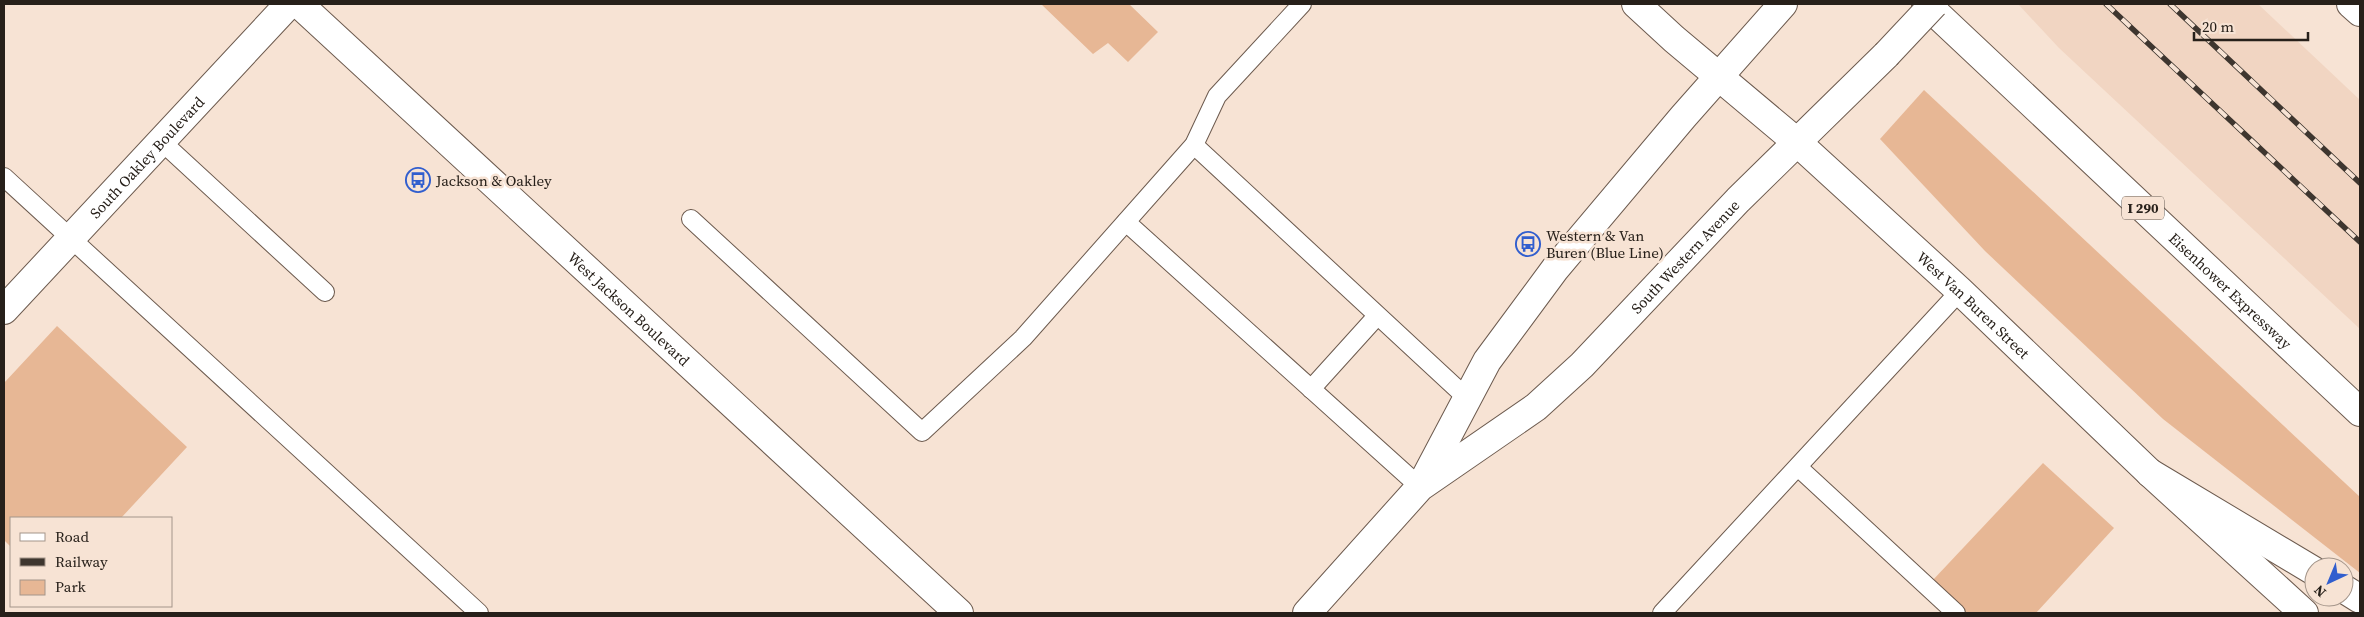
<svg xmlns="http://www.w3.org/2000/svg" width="2364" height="617" font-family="'Source Serif 4',serif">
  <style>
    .built { fill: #f1d5c2 }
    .green { fill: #e7b795 }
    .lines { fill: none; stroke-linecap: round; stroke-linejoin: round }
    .service-casing { stroke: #6c5a4e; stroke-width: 20 }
    .minor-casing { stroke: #6c5a4e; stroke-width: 30 }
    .tertiary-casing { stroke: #6c5a4e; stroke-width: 30 }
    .secondary-casing { stroke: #6c5a4e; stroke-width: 30 }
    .motorway-casing { stroke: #6c5a4e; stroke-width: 30 }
    .service { stroke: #fff; stroke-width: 18 }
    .minor { stroke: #fff; stroke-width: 28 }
    .tertiary { stroke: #fff; stroke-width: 28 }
    .secondary { stroke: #fff; stroke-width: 28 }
    .motorway { stroke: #fff; stroke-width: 28 }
    .rail-casing { stroke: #3e362f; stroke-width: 5.5 }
    .rail { stroke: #f7e3d4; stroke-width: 4; stroke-dasharray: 11; stroke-linecap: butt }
    .secondary-bridge-casing { stroke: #6c5a4e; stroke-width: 30; stroke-linecap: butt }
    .secondary-bridge { stroke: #fff; stroke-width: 28 }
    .labels { text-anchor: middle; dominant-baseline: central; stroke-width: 5; stroke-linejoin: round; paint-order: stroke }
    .shield { fill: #f7e3d4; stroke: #655a52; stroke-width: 1 }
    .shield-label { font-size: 14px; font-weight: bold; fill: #27201a }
    .street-label { font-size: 15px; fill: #27201a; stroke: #f7e3d4 }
    .poi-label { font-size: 15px; fill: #27201a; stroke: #f7e3d4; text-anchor: start }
  </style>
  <rect width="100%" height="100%" fill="#f7e3d4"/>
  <polygon class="built" points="2018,4 2258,4 2360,100 2360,329 2059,48"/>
  <g class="green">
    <polygon points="1041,4 1129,4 1158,32 1128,62 1108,43 1093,54"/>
    <polygon points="1924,90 2360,497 2360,573 2163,419 1985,251 1880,139"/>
    <polygon points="57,326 187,447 121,518 11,518 11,547 4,540 4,383"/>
    <polygon points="2043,463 2114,528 2036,613 1967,613 1932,581"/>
  </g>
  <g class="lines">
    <defs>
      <g id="service">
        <polyline points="161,141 325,292"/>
        <polyline points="1194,145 1468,399"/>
        <polyline points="4,177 479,613"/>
        <polyline points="691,219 922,432 1023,338 1194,145 1217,96 1302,4"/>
        <polyline points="1126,222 1420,487"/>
        <polyline points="1311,389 1377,316"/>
        <polyline points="1798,467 1956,613"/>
        <polyline points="1662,613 1960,291"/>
      </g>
      <g id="minor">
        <path id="s1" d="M 4,310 L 289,4"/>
      </g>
      <g id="tertiary">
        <path id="s2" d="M 299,4 L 959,613"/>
        <path id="s3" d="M 1636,4 L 1674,39 L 1798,143 L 1960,291 L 2150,473 L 2304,613"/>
      </g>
      <g id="secondary">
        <polyline points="1422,484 1487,361 1555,269 1683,117 1783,4"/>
        <path id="s4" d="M 1307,613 L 1420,487 L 1536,407 L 1582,365 L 1738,200 L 1886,55"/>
      </g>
      <g id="motorway">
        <path id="s5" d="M 1926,4 L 2360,412"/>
        <polyline points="2351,4 2360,12"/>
        <polyline points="2150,473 2314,571"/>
        <polyline points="2344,589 2360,599"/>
      </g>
    </defs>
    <use href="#service" class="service-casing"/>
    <use href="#minor" class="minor-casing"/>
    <use href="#tertiary" class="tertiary-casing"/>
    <use href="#secondary" class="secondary-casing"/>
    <use href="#motorway" class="motorway-casing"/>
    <use href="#service" class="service"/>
    <use href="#minor" class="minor"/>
    <use href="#tertiary" class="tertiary"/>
    <use href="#secondary" class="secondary"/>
    <use href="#motorway" class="motorway"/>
    <defs>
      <g id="rail">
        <polyline points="2106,4 2360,242"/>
        <polyline points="2170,4 2360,183"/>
      </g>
    </defs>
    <use href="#rail" class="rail-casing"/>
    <use href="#rail" class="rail"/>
    <defs>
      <polyline id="secondary-bridge" points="1886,55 1934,4"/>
    </defs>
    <use href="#secondary-bridge" class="secondary-bridge-casing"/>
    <use href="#secondary-bridge" class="secondary-bridge"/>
  </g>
  <defs>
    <symbol id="bus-ring" viewBox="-11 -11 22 22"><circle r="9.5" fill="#f7e3d4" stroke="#315ece" stroke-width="1.5"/><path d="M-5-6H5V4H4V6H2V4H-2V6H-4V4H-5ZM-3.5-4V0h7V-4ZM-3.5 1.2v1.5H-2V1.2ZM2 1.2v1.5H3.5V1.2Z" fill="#315ece"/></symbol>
  </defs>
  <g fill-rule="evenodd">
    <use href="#bus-ring" x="404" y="166" width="28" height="28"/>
    <use href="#bus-ring" x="1514" y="230" width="28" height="28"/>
  </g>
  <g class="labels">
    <rect class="shield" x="2122" y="196.5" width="42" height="23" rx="4"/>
    <g class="shield-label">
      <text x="2143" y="208">I 290</text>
    </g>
    <g class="street-label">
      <text stroke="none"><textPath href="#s1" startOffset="209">South Oakley Boulevard</textPath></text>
      <text stroke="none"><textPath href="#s4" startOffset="522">South Western Avenue</textPath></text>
      <text stroke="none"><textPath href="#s5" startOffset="418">Eisenhower Expressway</textPath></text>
      <text stroke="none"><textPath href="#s3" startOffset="452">West Van Buren Street</textPath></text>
      <text stroke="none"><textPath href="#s2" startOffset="449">West Jackson Boulevard</textPath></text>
    </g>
    <g class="poi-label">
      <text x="436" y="180">Jackson &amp; Oakley</text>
      <text x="1546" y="235">Western &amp; Van<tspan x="1546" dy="17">Buren (Blue Line)</tspan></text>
    </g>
  </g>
  <rect width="2364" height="617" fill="none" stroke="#27201a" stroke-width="10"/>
  <rect x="10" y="517" width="162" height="90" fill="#f7e3d4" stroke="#a4958a"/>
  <rect x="20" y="533" width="25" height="8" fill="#ffffff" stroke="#a4958a"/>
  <text x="55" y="542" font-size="15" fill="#27201a">Road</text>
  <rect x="20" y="558" width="25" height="8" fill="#3e362f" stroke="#a4958a"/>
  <text x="55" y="567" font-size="15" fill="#27201a">Railway</text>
  <rect x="20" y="580" width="25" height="15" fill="#e7b795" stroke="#a4958a"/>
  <text x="55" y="592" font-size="15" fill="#27201a">Park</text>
  <g transform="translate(2329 582) rotate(224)"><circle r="24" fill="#f7e3d4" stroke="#a4958a"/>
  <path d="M0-4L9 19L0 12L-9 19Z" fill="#315ece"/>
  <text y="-8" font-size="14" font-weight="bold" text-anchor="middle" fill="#27201a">N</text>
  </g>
  <path d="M2194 32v8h114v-8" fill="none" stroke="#27201a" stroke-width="2.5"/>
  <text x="2202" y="32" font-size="15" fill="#27201a" stroke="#f7e3d4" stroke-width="4" paint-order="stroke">20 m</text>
</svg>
